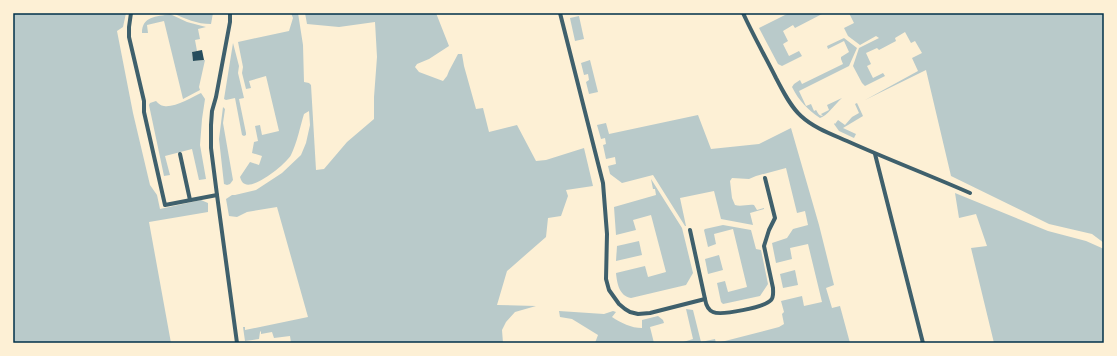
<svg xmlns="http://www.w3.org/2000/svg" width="1117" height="356" font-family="'PT Serif',serif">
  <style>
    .green { fill: #b9caca }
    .building { fill: #264d5e }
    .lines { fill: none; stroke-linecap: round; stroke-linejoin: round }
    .minor { stroke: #3f606c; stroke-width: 4 }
    .neatline { fill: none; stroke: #003049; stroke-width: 1.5 }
  </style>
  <rect width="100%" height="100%" fill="#fdf0d5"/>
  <g class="green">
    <polygon points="13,13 126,13 123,27 117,31 133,113 150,185 157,195 160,209 201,200 208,203 208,212 149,222 171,343 13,343"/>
    <path d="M 173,13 L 213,13 L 211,24 C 197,24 185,19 173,13 Z"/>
    <path d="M 291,13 L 298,13 L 303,45 L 304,82 L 309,83 L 311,85 L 316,170 L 324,169 L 347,142 L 374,119 L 374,97 L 377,57 L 375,22 L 339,27 L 307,24 L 305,13 L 436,13 L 449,46 L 429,59 L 417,64 L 415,67 L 419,72 L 443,81 L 447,76 L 449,71 L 458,54 L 462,54 L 464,66 L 476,109 L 483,108 L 489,132 L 517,125 L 536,161 L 546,160 L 584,148 L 593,186 L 566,190 L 568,196 L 561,216 L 548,218 L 546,237 L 507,271 L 497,305 L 536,306 L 515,312 L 506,322 L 502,330 L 503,343 L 291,343 L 290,336 L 274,338 L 272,332 L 261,334 L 261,331 L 260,332 L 259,339 L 245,341 L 243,327 L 245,327 L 245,330 L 308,317 L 277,207 L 247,212 L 237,217 L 229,216 L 226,199 L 232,195 L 235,195 L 256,190 L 282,173 L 301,155 L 306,143 L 310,125 L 309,111 L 304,114 C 300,127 297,143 291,155 C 286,164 255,189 245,184 C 242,183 241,180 240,177 L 250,162 L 259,165 L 262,156 L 252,153 L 254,142 L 258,141 L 255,126 L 260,125 L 262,135 L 279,131 L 266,76 L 249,81 L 251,88 L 246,89 L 242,73 L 243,67 L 238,42 L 289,31 L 293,18 Z"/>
    <polygon points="789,13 824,13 795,28 793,25 783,31 788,41 783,44 789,56 799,51 802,56 782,66 778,64 759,28"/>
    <polygon points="849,13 1104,13 1104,243 1092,234 1049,224 951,176 926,70 865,100 918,71 912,58 922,53 915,41 911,43 905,32 895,38 896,41 879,50 877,48 866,53 871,64 867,66 873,78 883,73 885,76 865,86 862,83 853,66 859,48 879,38 876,36 860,45 848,36 844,28 854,23"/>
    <path d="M 170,14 L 187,22 L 206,27 L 198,29 L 200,39 L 195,40 L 197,51 L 192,52 L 193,61 L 205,60 L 199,87 L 200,90 L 183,99 L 164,21 L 147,25 L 148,33 L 142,33 C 142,16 156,17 170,14 Z"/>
    <polygon points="579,16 584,39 575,41 570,18"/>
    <path d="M 844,38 L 857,48 L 849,66 L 799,91 L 806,106 L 811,104 L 814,111 L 816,110 C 818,113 819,116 823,116 L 821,114 L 829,110 L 827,105 L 842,98 C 835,104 827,116 820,118 C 808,110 799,101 792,87 L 794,84 L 800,80 L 802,84 L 843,64 L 841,59 L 841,57 L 849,52 L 844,41 L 828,49 L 827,46 Z"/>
    <polygon points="233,43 239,66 238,73 244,98 239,99 246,133 246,135 244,136 242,135 235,98 226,100 224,99"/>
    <polygon points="590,60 598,92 589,94 586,82 589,80 588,74 584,75 581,63"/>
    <path d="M 201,93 L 205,99 L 202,119 L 200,145 L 206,179 L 199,180 L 192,149 L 165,156 L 170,175 L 164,176 L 149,105 L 150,103 L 156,101 C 158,103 161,106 164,106 C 174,108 193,97 201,93 Z"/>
    <polygon points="857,103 863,116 843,128 856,134 854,138 839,131 834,124 834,123 835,124 838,120 845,125 852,117 859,113 855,104"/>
    <polygon points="223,107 225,109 223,123 233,180 230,184 227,185 224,184 219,139"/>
    <path d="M 698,115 L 711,149 L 759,144 L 791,128 L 819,225 L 834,285 L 826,288 L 832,308 L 840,306 L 850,343 L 680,343 L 693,339 L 686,309 L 693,310 L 701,342 L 715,339 L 716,343 L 725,341 L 779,327 L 784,324 L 782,314 L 784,312 L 781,301 L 802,296 L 804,306 L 822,302 L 808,244 L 790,248 L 792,259 L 776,263 L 772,243 L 787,238 L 793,229 L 808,225 L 805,211 L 797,213 L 786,168 L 756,176 L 749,179 L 732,178 L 730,181 L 732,198 L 735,205 C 741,207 748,204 754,205 L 757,210 L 764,208 L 764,209 L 750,213 L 753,225 L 721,219 L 714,191 L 680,198 L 686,226 L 685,226 L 653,175 L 622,183 L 610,174 L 608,166 L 616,164 L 615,157 L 606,159 L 603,145 L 606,144 L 605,138 L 601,139 L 597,125 L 606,123 L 609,134 Z"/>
    <path d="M 651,179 L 682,228 L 693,273 L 686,285 L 631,298 C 619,296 617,283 616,273 L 645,266 L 648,277 L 666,272 L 651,215 L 633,220 L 636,230 L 616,235 L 614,207 L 656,195 L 655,189 L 653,189 Z"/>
    <polygon points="955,193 1048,231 1086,241 1104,249 1104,343 994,343 971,248 987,246 976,214 959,218"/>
    <polygon points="723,225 751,230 756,249 761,250 768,284 760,296 723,304 721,302 717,283 725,281 728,292 747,287 733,229 714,234 716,244 708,247 704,230 705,229"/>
    <polygon points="639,241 642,255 616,261 617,246"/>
    <polygon points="719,255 723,270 708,274 705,259"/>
    <polygon points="795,270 798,285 783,288 780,274"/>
    <path d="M 559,311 L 604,314 L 613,311 L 616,312 L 612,317 C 621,323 631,328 642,328 L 642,320 L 658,316 L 663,320 L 664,323 L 650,327 L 654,343 L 595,343 L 598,335 L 572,319 L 560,317 Z"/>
  </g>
  <polygon class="building" points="202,50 204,60 193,61 192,52"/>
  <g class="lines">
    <g class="minor">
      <polyline points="131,13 129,27 129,37 144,101 144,112 165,205 217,195"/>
      <polyline points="230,13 230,22 216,97 212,111 211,125 211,148 217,195 237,343"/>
      <path d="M 560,13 L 603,183 L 607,234 L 606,279 L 609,290 L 619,304 L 625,309 L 630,312 L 638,314 L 650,313 L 705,299 C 706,305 708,310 713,312 C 721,316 765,307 771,300 C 774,297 773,292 773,288 L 764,246 L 769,230 L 775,218 L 765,178"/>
      <path d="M 743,13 C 753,35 765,56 776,78 C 783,91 790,106 801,116 C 814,128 831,134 847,141 C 887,159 929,175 970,193"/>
      <polyline points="180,154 190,200"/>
      <polyline points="875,154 923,343"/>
      <polyline points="690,230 705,299"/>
    </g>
  </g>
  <rect width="1117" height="356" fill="none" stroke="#fdf0d5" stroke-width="28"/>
  <rect x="14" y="14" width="1089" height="328" class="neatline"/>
</svg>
